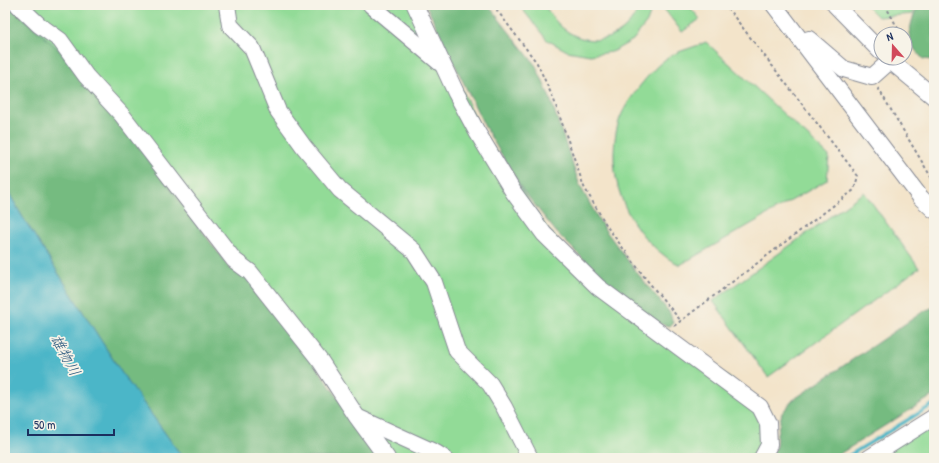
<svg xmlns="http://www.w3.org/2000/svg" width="939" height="463" font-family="'Patrick Hand','Klee One',sans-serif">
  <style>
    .green { fill: #92db97; stroke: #56857a }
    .forest { fill: #75bb80; stroke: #48756f }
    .water { fill: #4bb6c8; stroke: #337293 }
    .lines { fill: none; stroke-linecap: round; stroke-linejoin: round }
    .stream { stroke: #4bb6c8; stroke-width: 3.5 }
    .minor-casing { stroke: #878a94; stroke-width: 18 }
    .path { stroke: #878a94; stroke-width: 2; stroke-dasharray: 3 3; stroke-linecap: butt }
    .minor { stroke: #fff; stroke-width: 16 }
    .labels { text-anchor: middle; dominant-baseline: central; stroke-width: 3.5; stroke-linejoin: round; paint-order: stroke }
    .water-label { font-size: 15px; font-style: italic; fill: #29587e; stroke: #f7f3e8 }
  </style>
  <rect width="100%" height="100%" fill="#f7f3e8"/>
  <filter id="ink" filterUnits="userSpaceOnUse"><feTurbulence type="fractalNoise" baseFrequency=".025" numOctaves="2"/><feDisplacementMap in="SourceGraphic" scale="8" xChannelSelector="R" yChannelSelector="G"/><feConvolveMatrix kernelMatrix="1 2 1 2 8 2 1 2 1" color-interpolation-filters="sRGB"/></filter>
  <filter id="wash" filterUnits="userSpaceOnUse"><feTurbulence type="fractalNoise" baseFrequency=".012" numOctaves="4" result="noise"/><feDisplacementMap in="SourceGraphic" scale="16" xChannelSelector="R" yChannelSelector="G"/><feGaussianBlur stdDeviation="0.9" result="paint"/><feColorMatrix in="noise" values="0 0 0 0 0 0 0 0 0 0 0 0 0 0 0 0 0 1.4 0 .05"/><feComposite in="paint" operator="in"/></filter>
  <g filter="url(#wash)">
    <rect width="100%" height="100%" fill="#f3e4ca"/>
    <g class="green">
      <polygon points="13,5 422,5 480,128 547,228 598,282 762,402 767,458 382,458 321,368"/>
      <path d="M 519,5 L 544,5 C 550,13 556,23 564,29 C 592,51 629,38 639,5 L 653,5 L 647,22 L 633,40 L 612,52 L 590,55 L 567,51 L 547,40 Z"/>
      <polygon points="661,5 688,5 700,19 682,32"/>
      <polygon points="866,5 912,5 913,14 878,17"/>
      <path d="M 706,42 L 829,156 L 827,180 L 680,265 C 675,262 669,260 665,256 C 624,226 605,173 618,124 C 622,110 631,98 639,87 C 648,76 659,62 672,55 C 682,50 695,47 706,42 Z"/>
      <polygon points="864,192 919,268 768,377 713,301"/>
      <polygon points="934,413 934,458 862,458"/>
    </g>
    <g class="forest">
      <polygon points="5,5 9,5 11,7 56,47 122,125 230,268 246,278 319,370 379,458 183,458 121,372 22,216 5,186"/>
      <polygon points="426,5 488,5 536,66 550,98 580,186 603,227 638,274 670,313 673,323 670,326 660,324 604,280 557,233 522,189 485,127"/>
      <path d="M 918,5 L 934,5 L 934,59 L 932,60 L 923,59 C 920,55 915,51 913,46 C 906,32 913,18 918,5 Z"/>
      <polygon points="934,307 934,395 833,458 770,458 776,448 777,434 782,413 793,400 924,311"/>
    </g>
    <polygon class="water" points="5,186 22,216 121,372 183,458 5,458"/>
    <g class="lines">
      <polyline class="stream" points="845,458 934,404"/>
    </g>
  </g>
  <g filter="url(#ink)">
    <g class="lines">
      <defs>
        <g id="minor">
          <polyline points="18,5 39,25 60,40 86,76 122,115 234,260 250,272 321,362 357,417 387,458"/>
          <polyline points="227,5 230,25 252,48 278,111 304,147 340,190 414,251 434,282 457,351 490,384 504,407 530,458"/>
          <polyline points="371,5 440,63"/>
          <polyline points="415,5 456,93 477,132 514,193 544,234 598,287 760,407 768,423 769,445 762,458"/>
          <polyline points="774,5 921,198 934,210"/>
          <polyline points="835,5 881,52"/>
          <polyline points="809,39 844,69 872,77 890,61"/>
          <polyline points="887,58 934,97"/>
          <polyline points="359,418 436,453 444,458"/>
          <polyline points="869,458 934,417"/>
        </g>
      </defs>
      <use href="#minor" class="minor-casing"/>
      <g class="path">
        <polyline points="493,5 537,63 554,100 584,187 608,228 646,279 681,321"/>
        <polyline points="885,5 901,34"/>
        <polyline points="878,88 934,182"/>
        <polyline points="674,326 854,190 858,176 725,5"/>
      </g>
      <use href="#minor" class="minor"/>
    </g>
  </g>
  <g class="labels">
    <g class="water-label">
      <text transform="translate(66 355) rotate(61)">雄物川</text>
    </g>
  </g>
  <rect width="939" height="463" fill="none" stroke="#f7f3e8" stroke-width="20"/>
  <g transform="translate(893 46) rotate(340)"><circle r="19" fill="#f7f3e8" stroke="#9fa5b1"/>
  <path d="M0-3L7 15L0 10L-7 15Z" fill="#d1495b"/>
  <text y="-6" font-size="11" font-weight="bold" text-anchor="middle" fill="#1b2f5e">N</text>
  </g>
  <path d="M28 429v6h86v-6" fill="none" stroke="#1b2f5e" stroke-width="2"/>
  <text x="34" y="429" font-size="12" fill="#1b2f5e" stroke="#f7f3e8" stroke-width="3" paint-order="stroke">50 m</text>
</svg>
